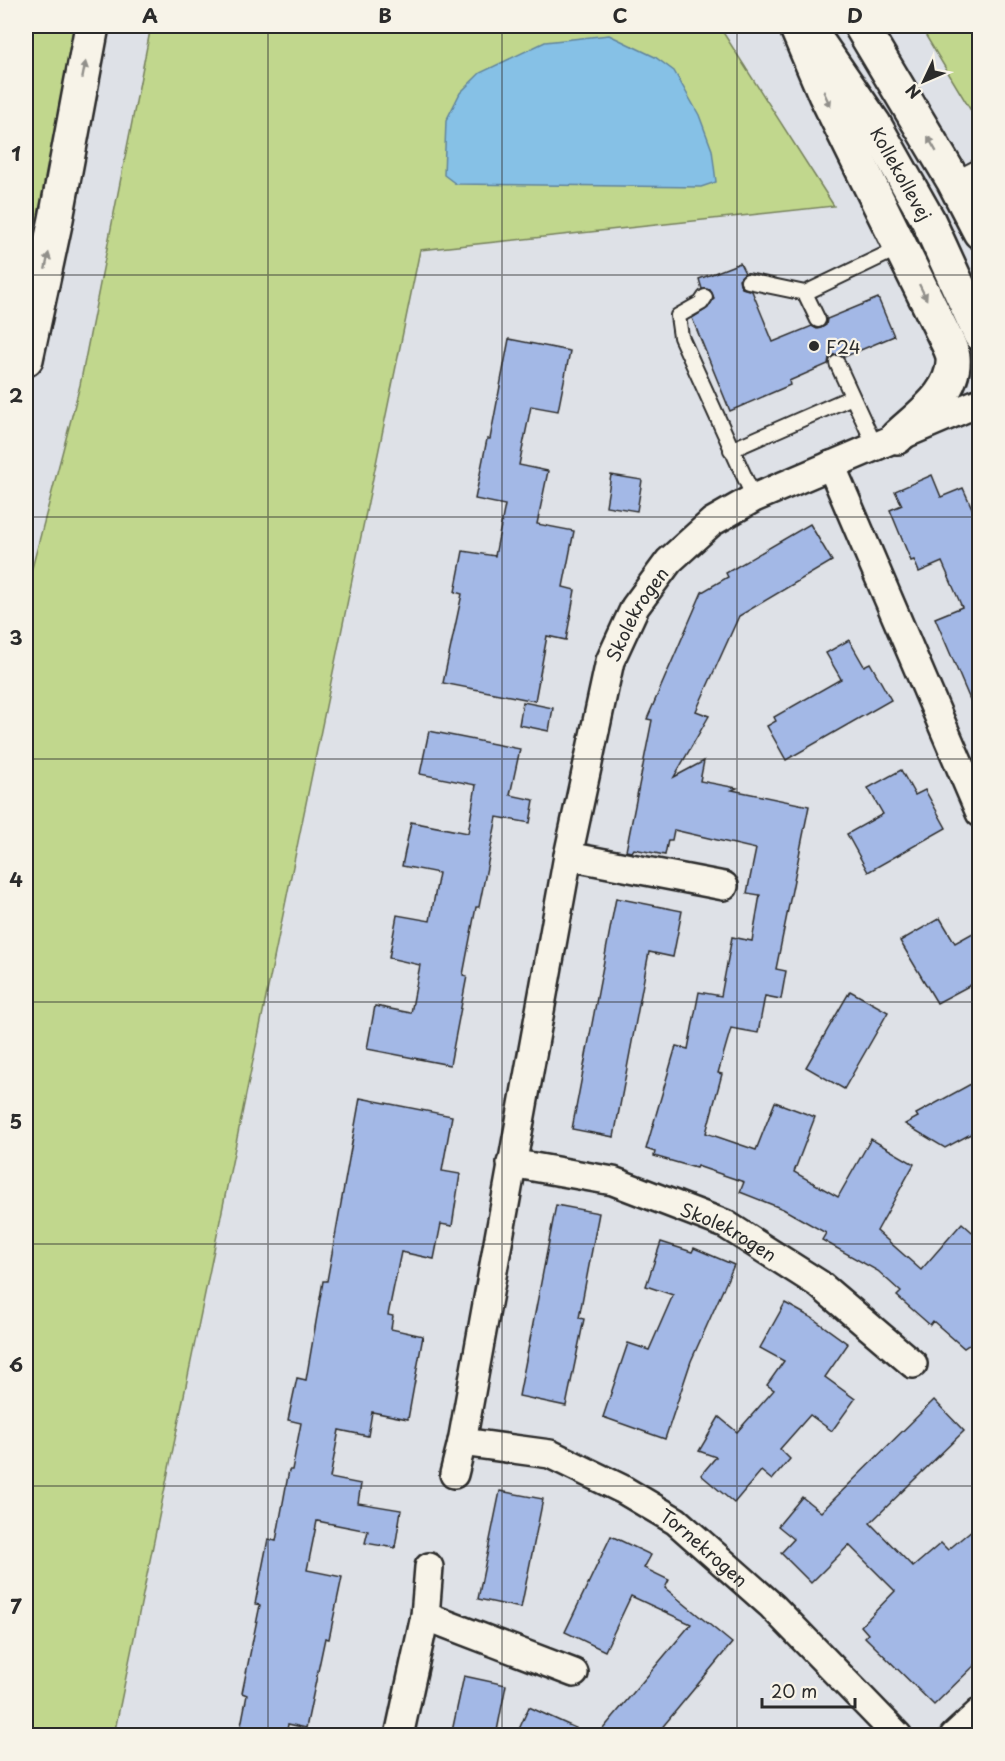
<svg xmlns="http://www.w3.org/2000/svg" width="1005" height="1761" font-family="'Playpen Sans',sans-serif">
  <style>
    .green { fill: #c1d78d; stroke: #76815c; stroke-width: 1.5 }
    .water { fill: #86c1e6; stroke: #62859b; stroke-width: 1.5 }
    .building { fill: #a3b8e6; stroke: #2b2b2b; stroke-width: 1.5 }
    .lines { fill: none; stroke-linecap: round; stroke-linejoin: round }
    .lane-casing { stroke: #2b2b2b; stroke-width: 18 }
    .street-casing { stroke: #2b2b2b; stroke-width: 32 }
    .secondary-casing { stroke: #2b2b2b; stroke-width: 38 }
    .highway-casing { stroke: #2b2b2b; stroke-width: 38 }
    .lane { stroke: #f7f3e8; stroke-width: 14 }
    .street { stroke: #f7f3e8; stroke-width: 27 }
    .secondary { stroke: #f7f3e8; stroke-width: 33 }
    .highway { stroke: #f7f3e8; stroke-width: 33 }
    .oneway { fill: #918f8a }
    .grid { fill: none; stroke: #2b2b2b; stroke-width: 1.5; stroke-opacity: 0.55 }
    .poi-dot { fill: #2b2b2b; stroke: #f7f3e8; stroke-width: 2 }
    .labels { text-anchor: middle; dominant-baseline: central; stroke-width: 4.5; stroke-linejoin: round; paint-order: stroke }
    .street-label { font-size: 18px; fill: #2b2b2b; stroke: #f7f3e8 }
    .poi-label { font-size: 18px; fill: #2b2b2b; stroke: #f7f3e8; text-anchor: start }
    .neatline { fill: none; stroke: #2b2b2b; stroke-width: 2 }
    .grid-label { font-size: 20px; text-anchor: middle; font-weight: bold; fill: #2b2b2b }
  </style>
  <rect width="100%" height="100%" fill="#dee1e7"/>
  <filter id="ink" filterUnits="userSpaceOnUse"><feTurbulence type="fractalNoise" baseFrequency=".0167" numOctaves="2"/><feDisplacementMap in="SourceGraphic" scale="12" xChannelSelector="R" yChannelSelector="G"/><feConvolveMatrix kernelMatrix="1 2 1 2 8 2 1 2 1" color-interpolation-filters="sRGB"/></filter>
  <g filter="url(#ink)">
    <g class="green">
      <polygon points="26,26 82,26 26,336"/>
      <polygon points="151,26 719,26 834,206 420,250 114,1735 26,1736 26,591 80,385"/>
      <polygon points="920,26 979,26 979,124"/>
    </g>
    <polygon class="water" points="609,35 655,57 674,71 699,115 712,150 716,182 701,187 456,184 444,175 446,121 460,93 480,73 545,42"/>
    <g class="building">
      <polygon points="740,263 745,273 739,279 740,284 742,288 752,291 773,342 812,326 817,329 821,328 826,325 827,319 878,298 894,336 844,357 838,354 833,355 829,358 828,364 789,381 790,385 730,411 692,318 708,308 714,298 710,290 702,289 699,279"/>
      <polygon points="509,339 570,351 558,411 531,406 519,465 548,471 537,524 574,531 563,587 575,590 566,640 547,636 535,701 443,683 462,594 455,592 463,551 495,556 505,505 475,499 487,439 490,439"/>
      <polygon points="611,475 642,480 637,511 606,506"/>
      <polygon points="932,475 941,497 963,488 980,526 980,723 935,618 962,607 942,562 919,572 914,560 911,561 890,510 902,505 895,491"/>
      <polygon points="810,524 832,561 739,616 696,711 709,716 674,777 704,761 700,781 737,788 732,790 809,806 776,969 786,971 781,999 765,996 758,1033 731,1028 718,1073 722,1074 706,1133 756,1150 775,1102 815,1117 794,1172 838,1197 871,1139 914,1164 877,1231 921,1270 962,1223 980,1239 980,1337 964,1348 933,1321 930,1325 897,1296 901,1292 878,1271 822,1240 826,1233 783,1209 740,1192 744,1182 697,1166 696,1168 654,1156 655,1152 646,1149 676,1046 688,1049 699,992 721,996 732,937 752,941 760,895 747,893 756,849 674,830 672,840 668,840 665,855 634,849 632,852 626,851 652,720 647,719 702,592 728,577 726,573"/>
      <polygon points="849,640 864,666 870,663 891,700 786,760 767,726 776,721 774,717 841,679 826,653"/>
      <polygon points="523,702 553,708 549,731 519,725"/>
      <polygon points="429,731 520,749 510,795 534,800 530,823 497,817 479,907 476,907 463,975 467,976 450,1065 367,1049 375,1006 411,1013 420,965 389,958 397,915 430,921 439,873 402,866 411,822 468,833 476,785 420,774"/>
      <polygon points="901,770 915,795 925,790 946,828 868,872 847,834 883,814 868,788"/>
      <polygon points="616,898 682,911 673,957 649,952 614,1137 572,1129"/>
      <polygon points="940,918 955,943 980,929 980,980 937,1003 900,941"/>
      <polygon points="850,991 888,1012 844,1089 806,1067"/>
      <polygon points="980,1079 980,1129 945,1148 905,1124 918,1117 916,1114"/>
      <polygon points="360,1098 452,1116 442,1171 460,1174 452,1226 441,1224 434,1259 401,1252 388,1315 393,1316 391,1329 423,1336 408,1419 372,1412 368,1436 339,1430 330,1478 361,1484 358,1503 401,1510 395,1548 365,1543 368,1531 317,1521 307,1570 342,1577 329,1639 325,1638 306,1728 288,1724 286,1736 239,1736 247,1695 242,1693 260,1605 255,1604 268,1539 276,1541 289,1470 292,1470 301,1423 288,1420 297,1378 306,1380 323,1281 327,1281"/>
      <polygon points="556,1205 599,1213 579,1318 584,1319 566,1406 519,1396"/>
      <polygon points="661,1242 692,1252 694,1248 734,1265 691,1361 665,1439 603,1417 628,1343 649,1350 673,1295 646,1286"/>
      <polygon points="785,1303 812,1318 848,1344 825,1377 855,1399 832,1431 810,1415 780,1449 790,1459 772,1480 761,1471 734,1503 701,1475 716,1457 699,1451 719,1417 737,1432 774,1390 767,1385 784,1361 760,1348"/>
      <polygon points="934,1400 964,1431 870,1523 913,1567 941,1543 948,1550 980,1523 980,1660 934,1705 865,1637 868,1634 861,1626 895,1591 849,1545 811,1583 781,1553 794,1539 778,1526 802,1497 821,1512"/>
      <polygon points="500,1491 543,1499 521,1608 478,1599"/>
      <polygon points="611,1536 651,1555 644,1568 669,1580 665,1588 732,1643 655,1736 597,1736 691,1624 631,1596 605,1651 565,1632"/>
      <polygon points="464,1676 506,1685 496,1736 451,1736"/>
      <polygon points="529,1707 593,1736 516,1736"/>
    </g>
    <g class="lines">
      <defs>
        <g id="lane">
          <polyline points="953,180 980,166"/>
          <polyline points="748,281 805,293"/>
          <polyline points="705,297 701,303 678,316 681,337 754,498"/>
          <polyline points="818,320 805,293 901,247"/>
          <polyline points="837,363 875,446"/>
          <polyline points="731,450 852,397"/>
        </g>
        <g id="street">
          <polyline points="831,465 980,813"/>
          <polyline points="568,856 724,886"/>
          <path id="s1" d="M 511,1163 L 613,1181 L 725,1224 L 819,1284 L 913,1364"/>
          <path id="s2" d="M 462,1442 L 550,1454 L 622,1489 L 676,1521 L 772,1606 L 898,1736"/>
          <path id="s3" d="M 454,1474 L 462,1442 L 568,856 L 610,661 L 635,607 L 669,561 L 712,522 L 754,498 L 980,402"/>
          <polyline points="425,1616 574,1673"/>
          <polyline points="399,1736 425,1616 429,1567"/>
          <polyline points="954,1736 980,1712"/>
        </g>
        <g id="secondary">
          <path d="M 796,26 L 825,94 L 944,335 C 947,342 952,350 953,357 C 956,392 919,416 897,437"/>
          <polyline points="861,26 953,180 980,232"/>
          <path id="s4" d="M 819,44 L 874,124 L 928,220 L 980,334"/>
        </g>
        <polyline id="highway" points="26,359 56,219 92,26"/>
      </defs>
      <use href="#lane" class="lane-casing"/>
      <use href="#street" class="street-casing"/>
      <use href="#secondary" class="secondary-casing"/>
      <use href="#highway" class="highway-casing"/>
      <use href="#lane" class="lane"/>
      <use href="#street" class="street"/>
      <use href="#secondary" class="secondary"/>
      <use href="#highway" class="highway"/>
    </g>
    <defs><path id="oneway-solid" d="M-6-.8H1V-3.2L6.5 0L1 3.2V.8H-6Z" transform="scale(1.5)"/></defs>
    <g class="oneway">
      <use href="#oneway-solid" transform="translate(84 70) rotate(-79)"/>
      <use href="#oneway-solid" transform="translate(827 99) rotate(65)"/>
      <use href="#oneway-solid" transform="translate(932 144) rotate(-120)"/>
      <use href="#oneway-solid" transform="translate(47 261) rotate(-78)"/>
      <use href="#oneway-solid" transform="translate(923 292) rotate(64)"/>
    </g>
  </g>
  <path class="grid" d="M 268,26 L 268,1736M 502,26 L 502,1736M 737,26 L 737,1736M 26,275 L 980,275M 26,517 L 980,517M 26,759 L 980,759M 26,1002 L 980,1002M 26,1244 L 980,1244M 26,1486 L 980,1486"/>
  <circle class="poi-dot" cx="814" cy="346" r="6"/>
  <g class="labels">
    <g class="street-label">
      <text stroke="none"><textPath href="#s4" startOffset="154">Kollekollevej</textPath></text>
      <text stroke="none"><textPath href="#s3" startOffset="882">Skolekrogen</textPath></text>
      <text stroke="none"><textPath href="#s1" startOffset="230">Skolekrogen</textPath></text>
      <text stroke="none"><textPath href="#s2" startOffset="270">Tornekrogen</textPath></text>
    </g>
    <g class="poi-label">
      <text x="826" y="346">F24</text>
    </g>
  </g>
  <rect width="1005" height="1761" fill="none" stroke="#f7f3e8" stroke-width="66"/>
  <g transform="translate(924 81) rotate(226)" stroke="#f7f3e8" stroke-width="4.5" paint-order="stroke">
  <path d="M0-4.5L10 22L0 15L-10 22Z" fill="#2b2b2b"/>
  <text y="-9" font-size="16" font-weight="bold" text-anchor="middle" fill="#2b2b2b">N</text>
  </g>
  <path d="M762 1698v9h93v-9" fill="none" stroke="#2b2b2b" stroke-width="3"/>
  <text x="771" y="1698" font-size="18" fill="#2b2b2b" stroke="#f7f3e8" stroke-width="4.5" paint-order="stroke">20 m</text>
  <rect x="33" y="33" width="939" height="1695" class="neatline"/>
  <g class="grid-label">
    <text x="150" y="23">A</text>
    <text x="385" y="23">B</text>
    <text x="620" y="23">C</text>
    <text x="855" y="23">D</text>
    <text x="16" y="161">1</text>
    <text x="16" y="403">2</text>
    <text x="16" y="645">3</text>
    <text x="16" y="887">4</text>
    <text x="16" y="1129">5</text>
    <text x="16" y="1372">6</text>
    <text x="16" y="1614">7</text>
  </g>
</svg>
